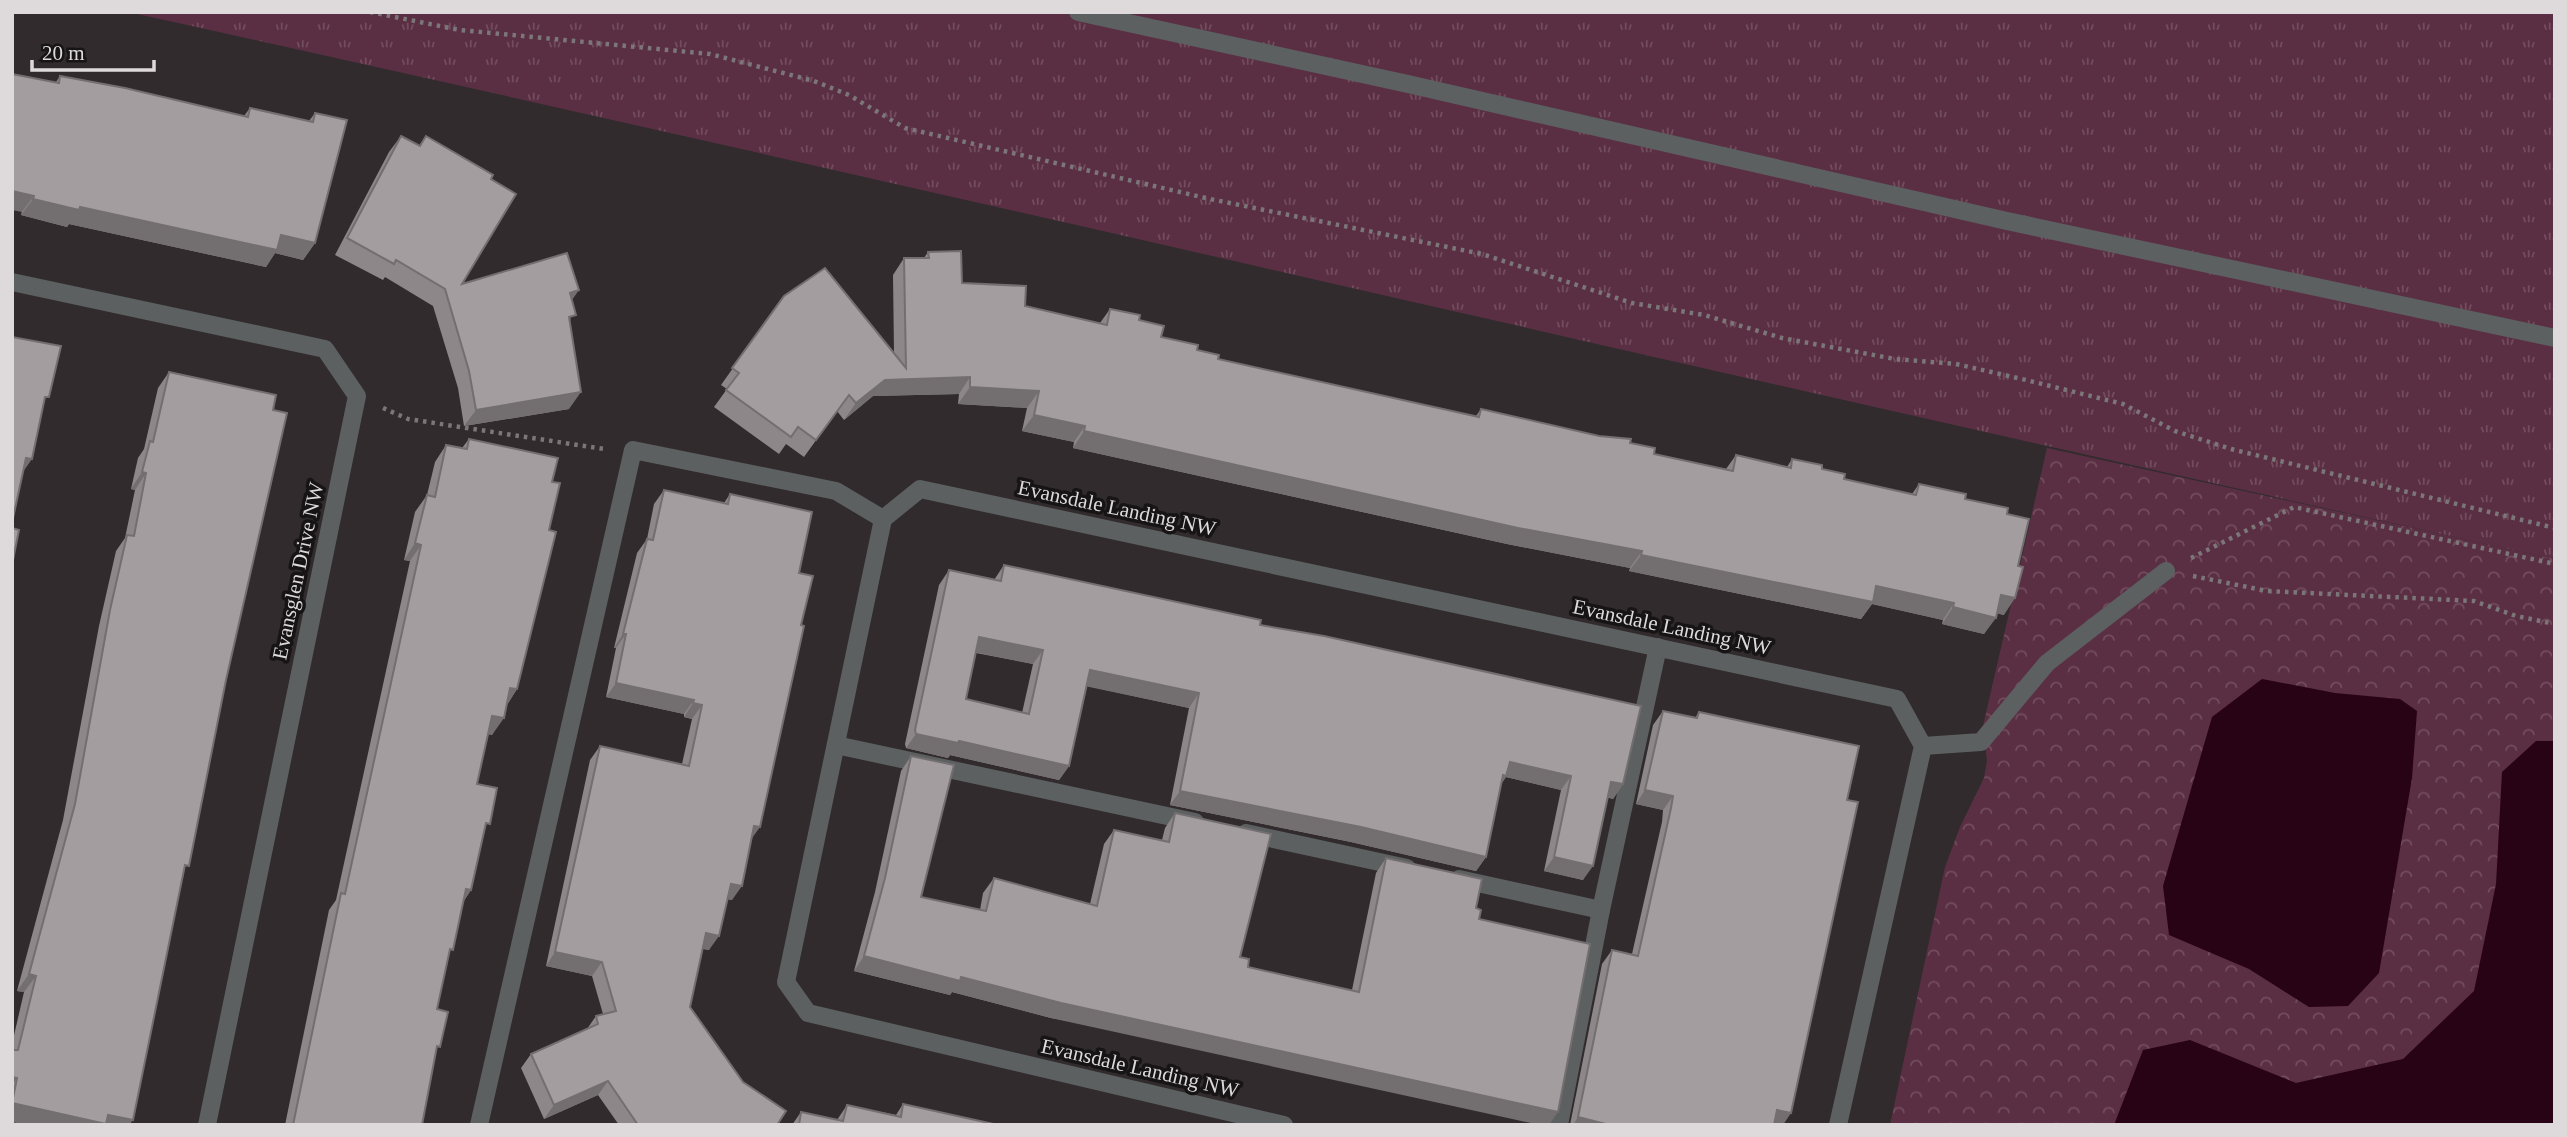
<svg xmlns="http://www.w3.org/2000/svg" width="2567" height="1137" font-family="Georgia,serif">
  <style>
    .grass { fill: url(#grass-tufts) }
    .park { fill: url(#park-crowns) }
    .water { fill: #280316 }
    .lines { fill: none; stroke-linecap: round; stroke-linejoin: round }
    .path { stroke: #7b7678; stroke-width: 4.5; stroke-dasharray: 3.5 5; stroke-linecap: butt }
    .lane { stroke: #5c6060; stroke-width: 18 }
    .street { stroke: #5c6060; stroke-width: 18 }
    .wall { fill: #8d8789; fill-rule: evenodd }
    .shaded-wall { fill: #736e6f }
    .building { fill: #a49d9f; stroke: #736e6f; stroke-width: 2; fill-rule: evenodd }
    .labels { text-anchor: middle; dominant-baseline: central; stroke-width: 7; stroke-linejoin: round; paint-order: stroke }
    .street-label { font-size: 21px; fill: #dedadb; stroke: #171415 }
  </style>
  <defs>
    <pattern id="grass-tufts" width="24" height="20" patternUnits="userSpaceOnUse" patternTransform="scale(1.75)"><rect width="24" height="20" fill="#5b2f43"/><path d="M3 7l-1-3M5 7V3M7 7l1-3M15 17l-1-3M17 17v-4M19 17l1-3" fill="none" stroke="#724d5e"/></pattern>
    <pattern id="park-crowns" width="20" height="18" patternUnits="userSpaceOnUse" patternTransform="scale(1.75)"><rect width="20" height="18" fill="#5b2f43"/><path d="M2 6a3 3 0 1 1 6 0M12 15a3 3 0 1 1 6 0" fill="none" stroke="#724d5e"/></pattern>
  </defs>
  <rect width="100%" height="100%" fill="#312b2d"/>
  <path class="grass" d="M 128,12 L 2555,12 L 2555,559 C 1745,381 938,190 128,12 Z"/>
  <polygon class="park" points="2047,448 2555,559 2555,1125 1890,1125 1945,867 1960,827 1984,778 1987,761 1983,726"/>
  <g class="water">
    <polygon points="2262,679 2335,693 2400,699 2417,711 2412,778 2379,973 2348,1006 2309,1007 2249,969 2169,935 2163,886 2212,717"/>
    <polygon points="2536,741 2555,741 2555,1125 2114,1125 2143,1050 2190,1040 2296,1083 2403,1059 2474,991 2496,884 2502,772"/>
  </g>
  <g class="lines">
    <g class="path">
      <polyline points="370,12 460,30 710,54 814,81 849,95 905,128 1210,199 1482,254 1632,303 1704,315 1782,338 1895,359 1956,364 2022,379 2123,404 2175,431 2231,449 2555,528"/>
      <polyline points="383,408 408,419 604,449"/>
      <polyline points="2191,558 2294,507 2555,564"/>
      <polyline points="2193,576 2267,591 2474,601 2516,616 2555,624"/>
    </g>
    <g class="lane">
      <polyline points="1078,12 1408,84 2007,221 2555,338"/>
      <polyline points="836,745 1195,822"/>
      <polyline points="1923,746 1981,742 2047,663 2166,571"/>
      <polyline points="1246,833 1407,868"/>
      <polyline points="1459,879 1601,910"/>
      <polyline points="479,1125 633,450 836,491 883,519"/>
      <polyline points="1559,1125 1601,910 1658,647"/>
    </g>
    <g class="street">
      <polyline points="12,282 325,349 357,396 207,1125"/>
      <polyline points="1284,1125 808,1013 786,982 883,519 920,489 1897,699 1923,746 1838,1125"/>
    </g>
  </g>
  <g class="wall">
    <polygon points="60,76 244,116 250,108 309,121 315,113 315,243 303,260 275,253 266,267 69,224 67,227 21,215 56,82"/>
    <polygon points="401,136 419,146 426,136 491,179 462,284 572,300 570,323 569,409 464,426 458,388 433,306 385,277 383,280 335,255 389,152"/>
    <polygon points="928,252 962,283 1025,306 1100,323 1110,309 1139,320 1161,337 1218,359 1476,416 1481,409 1630,443 1654,454 1726,469 1736,455 1787,467 1792,459 1822,469 1844,479 1912,494 1919,484 1965,499 2007,514 2004,615 1997,613 1984,634 1942,624 1943,620 1872,604 1861,619 1629,571 1630,568 1507,544 1073,448 1074,442 1022,431 1027,408 958,404 959,394 873,396 844,420 837,411 804,457 786,444 779,454 714,407 727,389 721,385 784,296 894,353 893,275 904,258 924,258"/>
    <polygon points="169,372 273,410 226,680 183,874 12,1122 12,1044 24,992 17,991 63,820 99,626 116,551 125,538 135,490 131,489 138,458 144,449 158,388"/>
    <polygon points="469,439 552,482 549,530 517,689 507,705 492,735 488,734 477,784 483,833 471,890 463,902 449,955 437,1009 436,1053 422,1125 285,1125 329,910 336,900 410,561 404,560 415,512 427,495 435,462 446,445 462,448"/>
    <polygon points="664,490 724,503 730,494 799,573 752,838 732,900 727,899 709,950 703,949 690,1007 743,1082 777,1125 619,1125 598,1095 544,1119 521,1068 531,1054 587,1029 596,1016 603,1014 592,976 546,966 590,760 600,746 682,764 692,719 684,717 684,714 606,697 616,648 614,648 637,553 647,539 654,504"/>
    <path d="M 1004,565 L 1260,625 L 1623,784 L 1613,799 L 1607,797 L 1583,880 L 1544,871 L 1561,790 L 1506,777 L 1501,784 L 1486,857 L 1476,871 L 1351,842 L 1170,805 L 1189,708 L 1087,686 L 1069,766 L 1059,780 L 950,755 L 948,758 L 906,748 L 905,744 L 939,585 L 949,570 L 994,580 ZM 976,653 L 1033,664 L 1022,713 L 966,699 Z"/>
    <polygon points="1663,711 1695,718 1699,712 1847,800 1783,1125 1570,1125 1602,964 1612,950 1632,954 1662,822 1663,810 1636,804 1653,725"/>
    <polygon points="911,756 921,897 980,910 983,893 994,878 1090,904 1104,844 1114,830 1162,840 1165,828 1175,813 1240,957 1248,967 1352,990 1376,873 1386,858 1476,908 1479,919 1558,1112 1051,1018 952,992 950,995 854,971 875,892 901,771"/>
    <polygon points="903,1104 998,1125 792,1125 801,1112 837,1120 847,1105 896,1115"/>
  </g>
  <g class="shaded-wall">
    <polygon points="12,191 34,196 22,212 12,210"/>
    <polygon points="33,199 80,207 281,235 315,243 303,260 275,253 266,267 69,224 67,227 21,215"/>
    <polygon points="579,290 567,307 570,293"/>
    <polygon points="970,377 959,394 873,396 844,420 856,403 885,380"/>
    <polygon points="970,387 1039,391 1027,408 958,404"/>
    <polygon points="581,392 569,409 464,426 476,410"/>
    <polygon points="1034,415 1085,426 1074,442 1022,431"/>
    <polygon points="1084,431 1642,551 1630,568 1507,544 1073,448"/>
    <polygon points="26,458 32,459 20,476"/>
    <polygon points="142,472 146,473 135,490 131,489"/>
    <polygon points="415,543 421,545 410,561 404,560"/>
    <polygon points="1641,555 1876,586 1954,603 1943,620 1872,604 1861,619 1629,571"/>
    <polygon points="2001,595 2015,598 2004,615 1990,612"/>
    <polygon points="1953,607 1996,618 1984,634 1942,624"/>
    <polygon points="623,634 626,634 616,648 614,648"/>
    <polygon points="979,637 1043,650 1033,664 969,651"/>
    <polygon points="1090,670 1199,693 1189,708 1080,685"/>
    <polygon points="616,683 694,700 684,714 606,697"/>
    <polygon points="510,688 517,689 506,706"/>
    <polygon points="693,703 702,705 692,719 684,717"/>
    <polygon points="492,716 504,718 492,735 480,732"/>
    <polygon points="916,734 959,741 1069,766 1059,780 950,755 948,758 906,748"/>
    <polygon points="1510,762 1571,776 1561,790 1506,777 1497,790"/>
    <polygon points="1611,782 1623,784 1613,799 1601,796"/>
    <polygon points="1645,790 1673,796 1663,810 1636,804"/>
    <polygon points="1180,791 1361,827 1486,857 1476,871 1351,842 1170,805"/>
    <polygon points="754,826 760,827 750,841"/>
    <polygon points="1554,857 1593,866 1583,880 1544,871"/>
    <polygon points="731,884 742,886 732,900 721,898"/>
    <polygon points="466,889 471,890 460,907"/>
    <polygon points="706,933 719,936 709,950 696,947"/>
    <polygon points="555,952 602,962 592,976 546,966"/>
    <polygon points="864,956 961,977 1558,1112 1549,1125 1540,1125 1051,1018 952,992 950,995 854,971"/>
    <polygon points="29,974 36,976 24,992 17,991"/>
    <polygon points="12,1077 17,1078 12,1085"/>
    <polygon points="608,1081 598,1095 544,1119 554,1105"/>
    <polygon points="12,1103 108,1115 133,1120 129,1125 24,1125 12,1122"/>
    <polygon points="1777,1110 1791,1113 1783,1125 1770,1125"/>
    <polygon points="1578,1117 1606,1124 1605,1125 1573,1125"/>
  </g>
  <g class="building">
    <polygon points="12,74 59,83 60,76 125,88 248,117 250,108 313,122 315,113 347,120 315,243 281,235 277,250 80,207 79,210 33,199 34,196 12,191"/>
    <polygon points="401,136 420,146 426,136 493,175 491,179 516,194 462,284 567,253 579,290 570,293 576,315 569,317 581,392 476,410 469,371 445,289 396,260 394,264 347,238"/>
    <polygon points="961,251 962,283 1026,286 1025,306 1107,325 1110,309 1140,315 1139,320 1164,326 1161,337 1198,345 1197,350 1219,355 1218,359 1479,417 1481,409 1599,436 1631,439 1630,443 1655,448 1654,454 1733,471 1736,455 1791,468 1792,459 1822,465 1822,469 1845,474 1844,479 1916,495 1919,484 1966,494 1965,499 2008,508 2007,514 2029,519 2018,566 2023,567 2015,598 2001,595 1996,618 1953,607 1954,603 1876,586 1873,602 1641,555 1642,551 1518,528 1084,431 1085,426 1034,415 1039,391 970,387 970,377 885,380 856,403 849,395 816,440 798,427 791,437 726,390 739,373 732,368 784,296 825,268 906,368 904,258 929,258 928,252"/>
    <polygon points="12,337 61,346 49,397 45,397 32,459 26,458 12,523"/>
    <polygon points="169,372 276,395 273,410 287,413 226,680 189,866 185,865 133,1120 108,1115 106,1124 12,1103 17,1078 12,1077 12,1050 18,1050 36,976 29,974 75,804 110,610 127,535 134,536 146,473 142,472 150,441 153,442"/>
    <polygon points="469,439 558,458 552,482 560,483 549,530 556,532 517,689 510,688 504,718 492,716 477,784 497,788 490,824 486,823 471,890 466,889 453,950 450,949 437,1009 448,1012 440,1047 437,1046 422,1125 293,1125 341,893 345,894 421,545 415,543 427,495 435,497 446,445 467,449"/>
    <polygon points="664,490 728,504 730,494 812,512 799,573 813,576 801,625 804,626 760,827 754,826 742,886 731,884 719,936 706,933 690,1007 743,1082 786,1111 777,1125 638,1125 608,1081 554,1105 531,1054 598,1024 596,1016 616,1011 602,962 555,952 600,746 689,766 702,705 693,703 694,700 616,683 626,634 623,634 647,539 653,540"/>
    <polygon points="12,528 19,530 13,560 12,560"/>
    <path d="M 1004,565 L 1261,620 L 1260,625 L 1324,636 L 1641,706 L 1623,784 L 1611,782 L 1593,866 L 1554,857 L 1571,776 L 1510,762 L 1506,776 L 1503,775 L 1486,857 L 1361,827 L 1180,791 L 1199,693 L 1090,670 L 1069,766 L 959,741 L 958,743 L 916,734 L 915,730 L 949,570 L 1001,581 ZM 979,637 L 1043,650 L 1029,714 L 966,699 Z"/>
    <polygon points="1663,711 1697,718 1699,712 1859,746 1847,800 1858,802 1791,1113 1777,1110 1774,1125 1606,1125 1606,1124 1578,1117 1612,950 1638,956 1671,808 1673,796 1645,790"/>
    <polygon points="911,756 954,765 921,897 986,911 994,878 1097,906 1114,830 1169,842 1175,813 1271,834 1240,957 1249,959 1248,967 1359,992 1386,858 1482,879 1476,908 1481,910 1479,919 1590,944 1558,1112 1061,1003 961,977 960,981 864,956 885,878"/>
    <polygon points="903,1104 998,1125 799,1125 801,1112 843,1121 847,1105 901,1117"/>
  </g>
  <g class="labels">
    <g class="street-label">
      <text transform="translate(1117 508) rotate(12)">Evansdale Landing NW</text>
      <text transform="translate(298 571) rotate(-78)">Evansglen Drive NW</text>
      <text transform="translate(1672 627) rotate(12)">Evansdale Landing NW</text>
      <text transform="translate(1140 1068) rotate(13)">Evansdale Landing NW</text>
    </g>
  </g>
  <rect width="2567" height="1137" fill="none" stroke="#dedadb" stroke-width="28"/>
  <path d="M32 60v10h122v-10" fill="none" stroke="#dedadb" stroke-width="3.5"/>
  <text x="42" y="60" font-size="21" fill="#dedadb" stroke="#171415" stroke-width="5" paint-order="stroke">20 m</text>
</svg>
